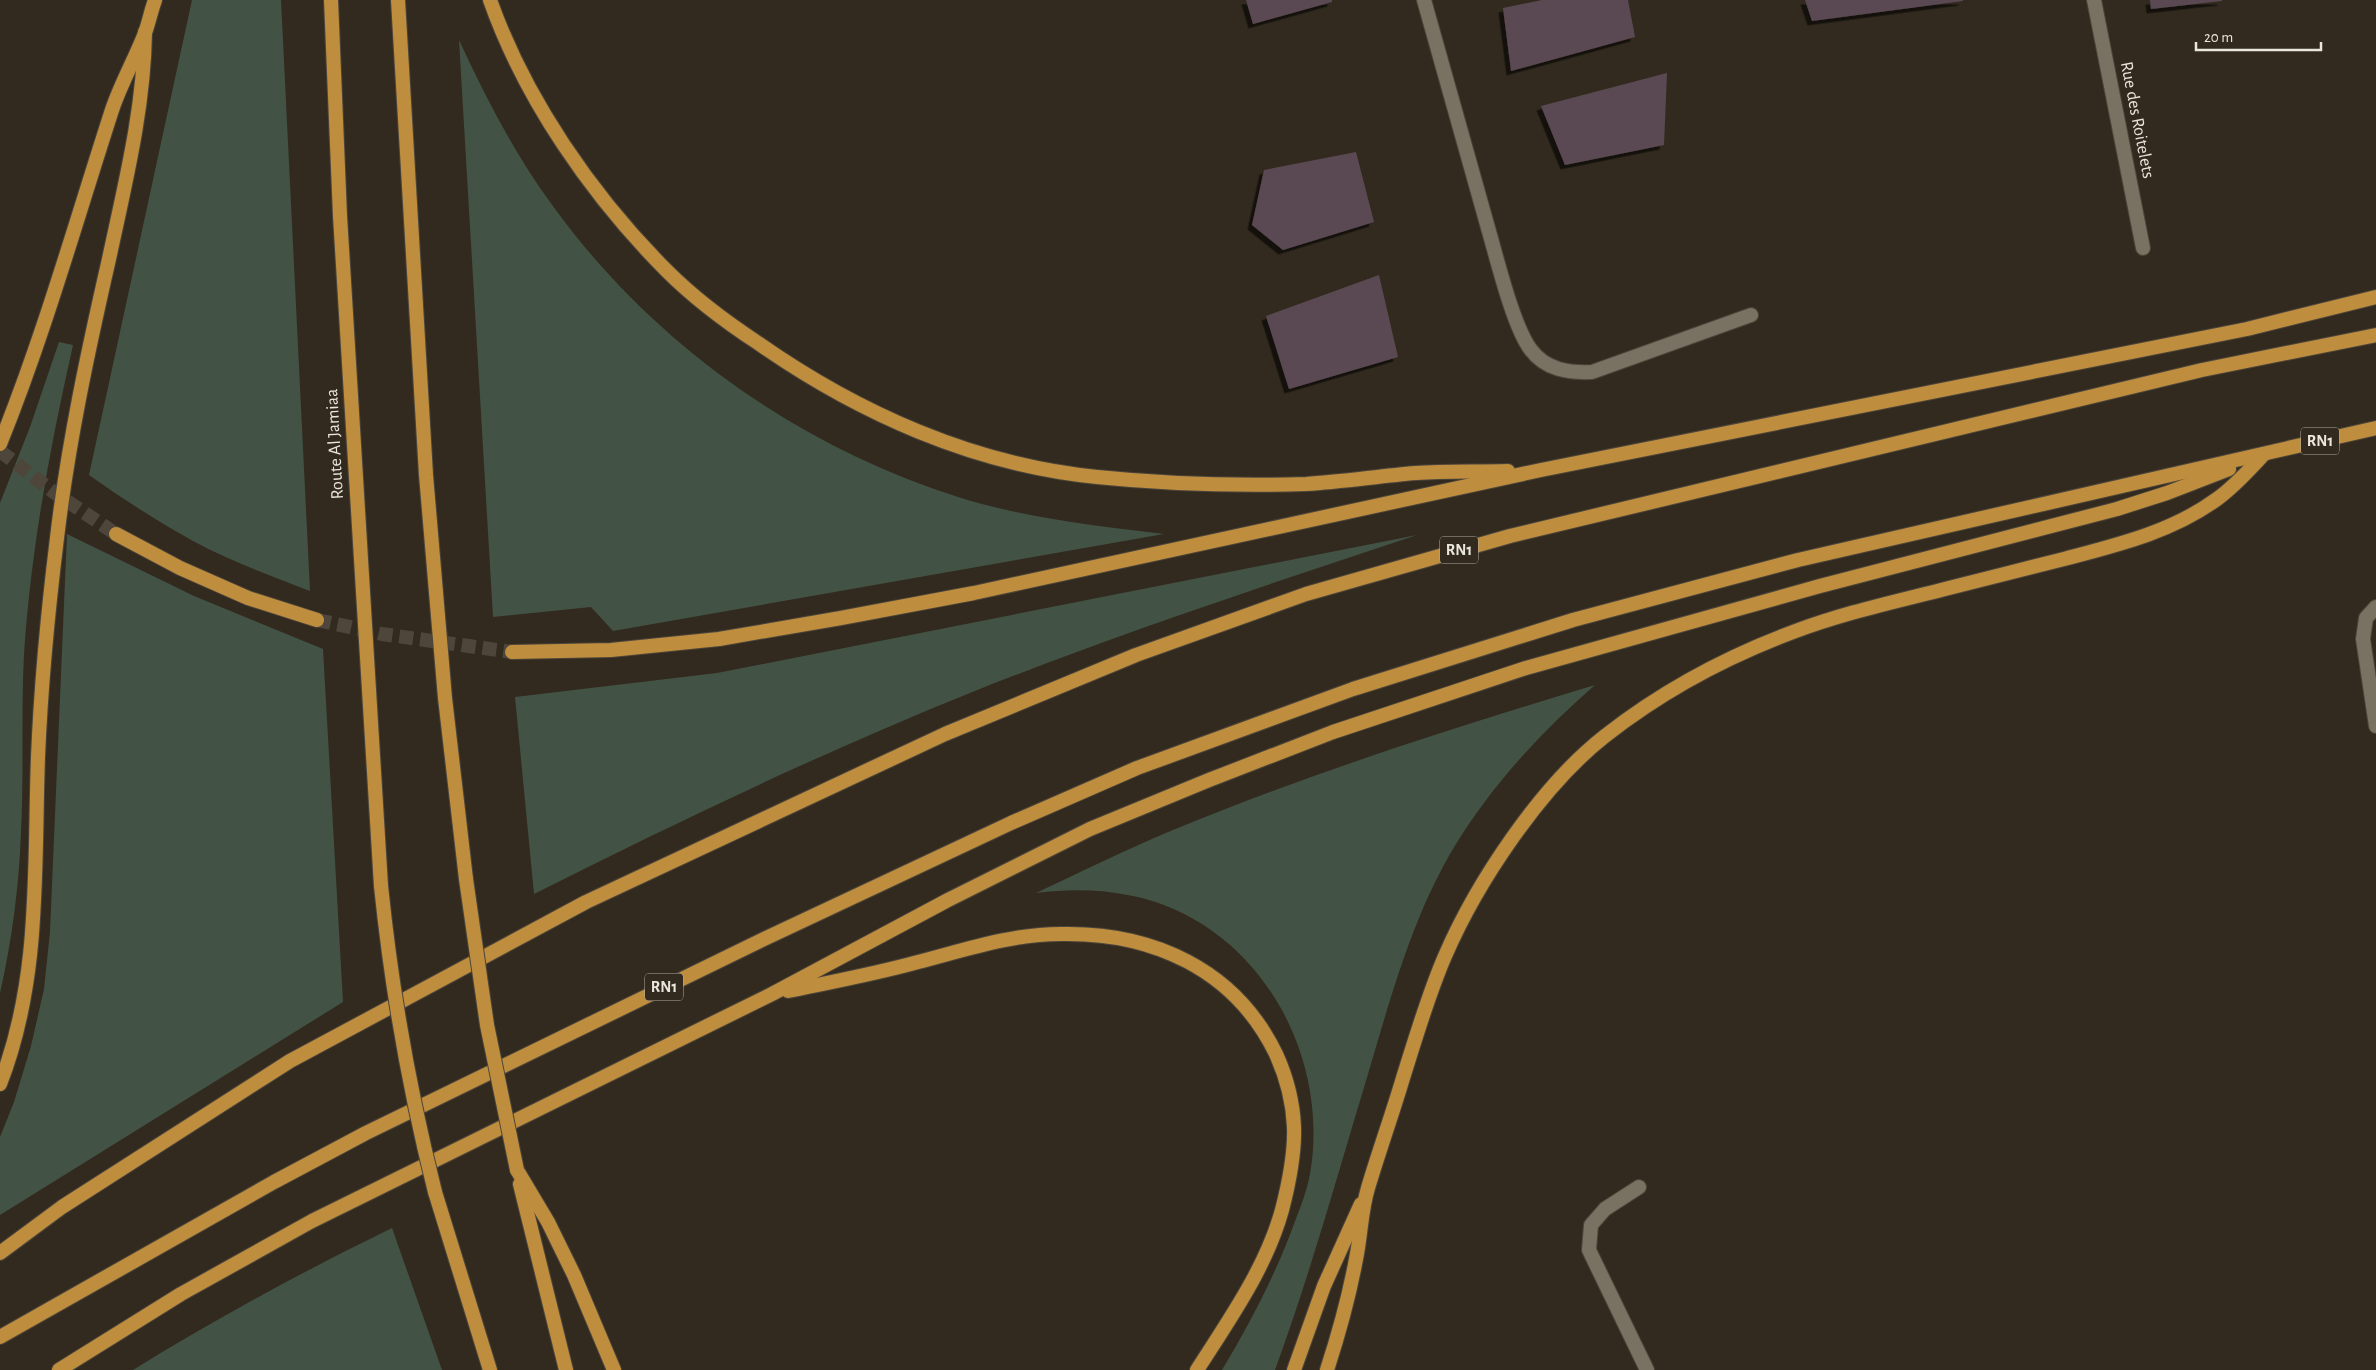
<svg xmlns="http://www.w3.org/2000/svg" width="2376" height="1370" font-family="'Alegreya Sans',sans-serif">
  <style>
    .green { fill: #425346 }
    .building { fill: #5a4a52; filter: url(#shadow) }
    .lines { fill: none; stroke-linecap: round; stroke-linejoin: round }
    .trunk-tunnel { stroke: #4e463b; stroke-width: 14; stroke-dasharray: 14 7; stroke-linecap: butt }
    .service-casing { stroke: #4c453a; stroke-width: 16 }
    .minor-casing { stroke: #4c453a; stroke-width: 16 }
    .trunk-casing { stroke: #4c453a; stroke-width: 16 }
    .service { stroke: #797162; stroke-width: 14 }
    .minor { stroke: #797162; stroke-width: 14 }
    .trunk { stroke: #be8d3e; stroke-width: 14 }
    .trunk-bridge-casing { stroke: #4c453a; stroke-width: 16; stroke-linecap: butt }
    .trunk-bridge { stroke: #be8d3e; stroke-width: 14 }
    .labels { text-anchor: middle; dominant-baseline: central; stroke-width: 5; stroke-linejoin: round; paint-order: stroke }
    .shield { fill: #322a1e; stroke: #b3ada4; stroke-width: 1 }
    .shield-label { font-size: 16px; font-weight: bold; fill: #eae5dd }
    .street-label { font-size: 18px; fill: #eae5dd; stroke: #322a1e }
  </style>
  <defs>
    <filter id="shadow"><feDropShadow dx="-4.5" dy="4.5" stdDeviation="0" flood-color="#0009"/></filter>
  </defs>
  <rect width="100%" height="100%" fill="#322a1e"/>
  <g class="green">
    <path d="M 192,0 L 281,0 L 310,591 C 271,576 230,561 193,541 C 157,521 123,499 89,475 Z"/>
    <path d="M 459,40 C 479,83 500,125 525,165 C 625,323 780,440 958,497 C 1025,518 1095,526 1164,534 L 613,631 L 591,607 L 493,617 Z"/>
    <path d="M 59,342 L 73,345 C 50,447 31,549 24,654 C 21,713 24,773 21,832 C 19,886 12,940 0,993 L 0,503 L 30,427 Z"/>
    <polygon points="67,534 194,596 323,649 343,1002 0,1215 0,1137 14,1102 31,1046 44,989 50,932"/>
    <path d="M 1417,535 C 1267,585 1117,634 970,693 C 821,753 677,822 534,894 L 515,697 L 717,673 Z"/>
    <path d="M 1595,685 C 1541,732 1494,783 1456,844 C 1415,911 1393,989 1371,1064 C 1340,1166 1312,1269 1275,1370 L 1222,1370 C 1250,1323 1275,1276 1294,1224 C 1300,1208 1307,1191 1310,1174 C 1331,1054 1257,922 1133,896 C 1100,889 1069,889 1036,893 C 1081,872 1127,849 1173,830 C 1311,773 1453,728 1595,685 Z"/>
    <path d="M 392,1228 L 442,1370 L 133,1370 C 219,1317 302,1272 392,1228 Z"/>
  </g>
  <g class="building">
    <polygon points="1246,0 1332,0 1332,2 1253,24"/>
    <polygon points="1542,0 1628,0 1635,37 1511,71 1503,8"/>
    <polygon points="1805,0 1963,0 1963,1 1812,21"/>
    <polygon points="2150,0 2222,0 2222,1 2151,9"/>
    <polygon points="1667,73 1664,145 1565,165 1541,106"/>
    <polygon points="1356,152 1374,222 1283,250 1252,225 1264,170"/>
    <polygon points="1379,275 1398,357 1289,389 1266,316"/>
  </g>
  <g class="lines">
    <g class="trunk-tunnel">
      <polyline points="0,451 55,493 116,534"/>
      <polyline points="317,620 382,634 512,652"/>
    </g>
    <defs>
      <polyline id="service" points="1639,1187 1605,1209 1591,1225 1589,1250 1647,1370"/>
      <g id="minor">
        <path d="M 1424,0 C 1446,78 1468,157 1490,235 C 1498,263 1514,328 1531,350 C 1546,370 1569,373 1592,372 L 1751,315"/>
        <polyline points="2094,0 2143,248"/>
        <polyline points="2376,607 2366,618 2363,639 2376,726"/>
      </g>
      <g id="trunk">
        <polyline points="331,0 340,216 381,886"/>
        <polyline points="398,0 426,475 445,698 466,879"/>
        <path d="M 490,0 C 525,99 592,196 667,271 C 694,298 726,322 758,343 C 858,413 974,465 1097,477 C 1166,484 1237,486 1306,484 C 1342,482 1379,476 1416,473 C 1446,471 1477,472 1508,471"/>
        <path d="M 0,444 C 44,335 76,221 112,110 C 121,83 135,59 145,33 C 149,22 151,11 155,0"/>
        <polyline points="116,534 180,568 248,598 317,620"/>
        <polyline points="512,652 611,650 719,639 841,618 974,593 1541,470 2247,329 2376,297"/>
        <path d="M 788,991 C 831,982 875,974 918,962 C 965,950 1011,934 1061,934 C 1152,932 1235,969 1276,1054 C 1286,1076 1293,1102 1294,1127 C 1295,1155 1289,1183 1282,1210 C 1266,1268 1229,1320 1197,1370"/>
        <path d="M 0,1084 C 41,979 34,868 38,757 C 41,684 48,611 57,538 C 68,444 88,351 109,259 C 125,184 144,109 145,32"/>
        <polyline points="517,1170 548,1222 574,1275 614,1370"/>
        <polyline points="520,1184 566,1370"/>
        <polyline points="435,1192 490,1370"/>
        <polyline points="0,1253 62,1207 290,1061 586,902 945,734 1136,655 1306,594 1510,536 2202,370 2376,335"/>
        <polyline points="0,1337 274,1182 366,1133 764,939 1011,823 1137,768 1353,689 1573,620 1798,560 2376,428"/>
        <polyline points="59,1370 181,1294 312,1221 772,994 948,900 1090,829 1209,780 1333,732 1526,668 1820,586 2117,509 2167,493 2229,469"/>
        <polyline points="1294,1370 1324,1286 1361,1204"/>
        <path d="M 1327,1370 C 1339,1333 1349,1297 1356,1259 C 1361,1235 1361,1211 1368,1188 C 1379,1151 1392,1115 1403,1078 C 1416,1037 1428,995 1445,956 C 1477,882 1541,786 1605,736 C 1661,692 1726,657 1793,632 C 1843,613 1894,602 1945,589 C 1985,579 2024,569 2064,559 C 2117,545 2172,532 2217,499 C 2235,486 2249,470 2264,454"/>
      </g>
    </defs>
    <use href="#service" class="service-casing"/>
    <use href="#minor" class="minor-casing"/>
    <use href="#trunk" class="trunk-casing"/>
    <use href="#service" class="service"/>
    <use href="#minor" class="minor"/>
    <use href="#trunk" class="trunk"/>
    <defs>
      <g id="trunk-bridge">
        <polyline points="466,879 487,1025 517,1170"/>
        <path d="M 381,886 C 392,993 409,1089 435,1192"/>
      </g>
    </defs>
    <use href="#trunk-bridge" class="trunk-bridge-casing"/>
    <use href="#trunk-bridge" class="trunk-bridge"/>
  </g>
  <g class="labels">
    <g class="shield">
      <rect x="2301" y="427.5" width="38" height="27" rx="4"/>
      <rect x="1440" y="536.5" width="38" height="27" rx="4"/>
      <rect x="645" y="973.5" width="38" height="27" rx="4"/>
    </g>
    <g class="shield-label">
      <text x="2320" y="441">RN1</text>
      <text x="1459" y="550">RN1</text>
      <text x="664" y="987">RN1</text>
    </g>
    <g class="street-label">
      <text transform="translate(2137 120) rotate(79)">Rue des Roitelets</text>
      <text transform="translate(335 444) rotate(-93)">Route Al Jamiaa</text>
    </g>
  </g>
  <path d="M2196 42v8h125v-8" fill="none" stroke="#eae5dd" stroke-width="2.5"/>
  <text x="2204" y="42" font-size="15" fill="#eae5dd" stroke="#322a1e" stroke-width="4" paint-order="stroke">20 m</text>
</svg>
